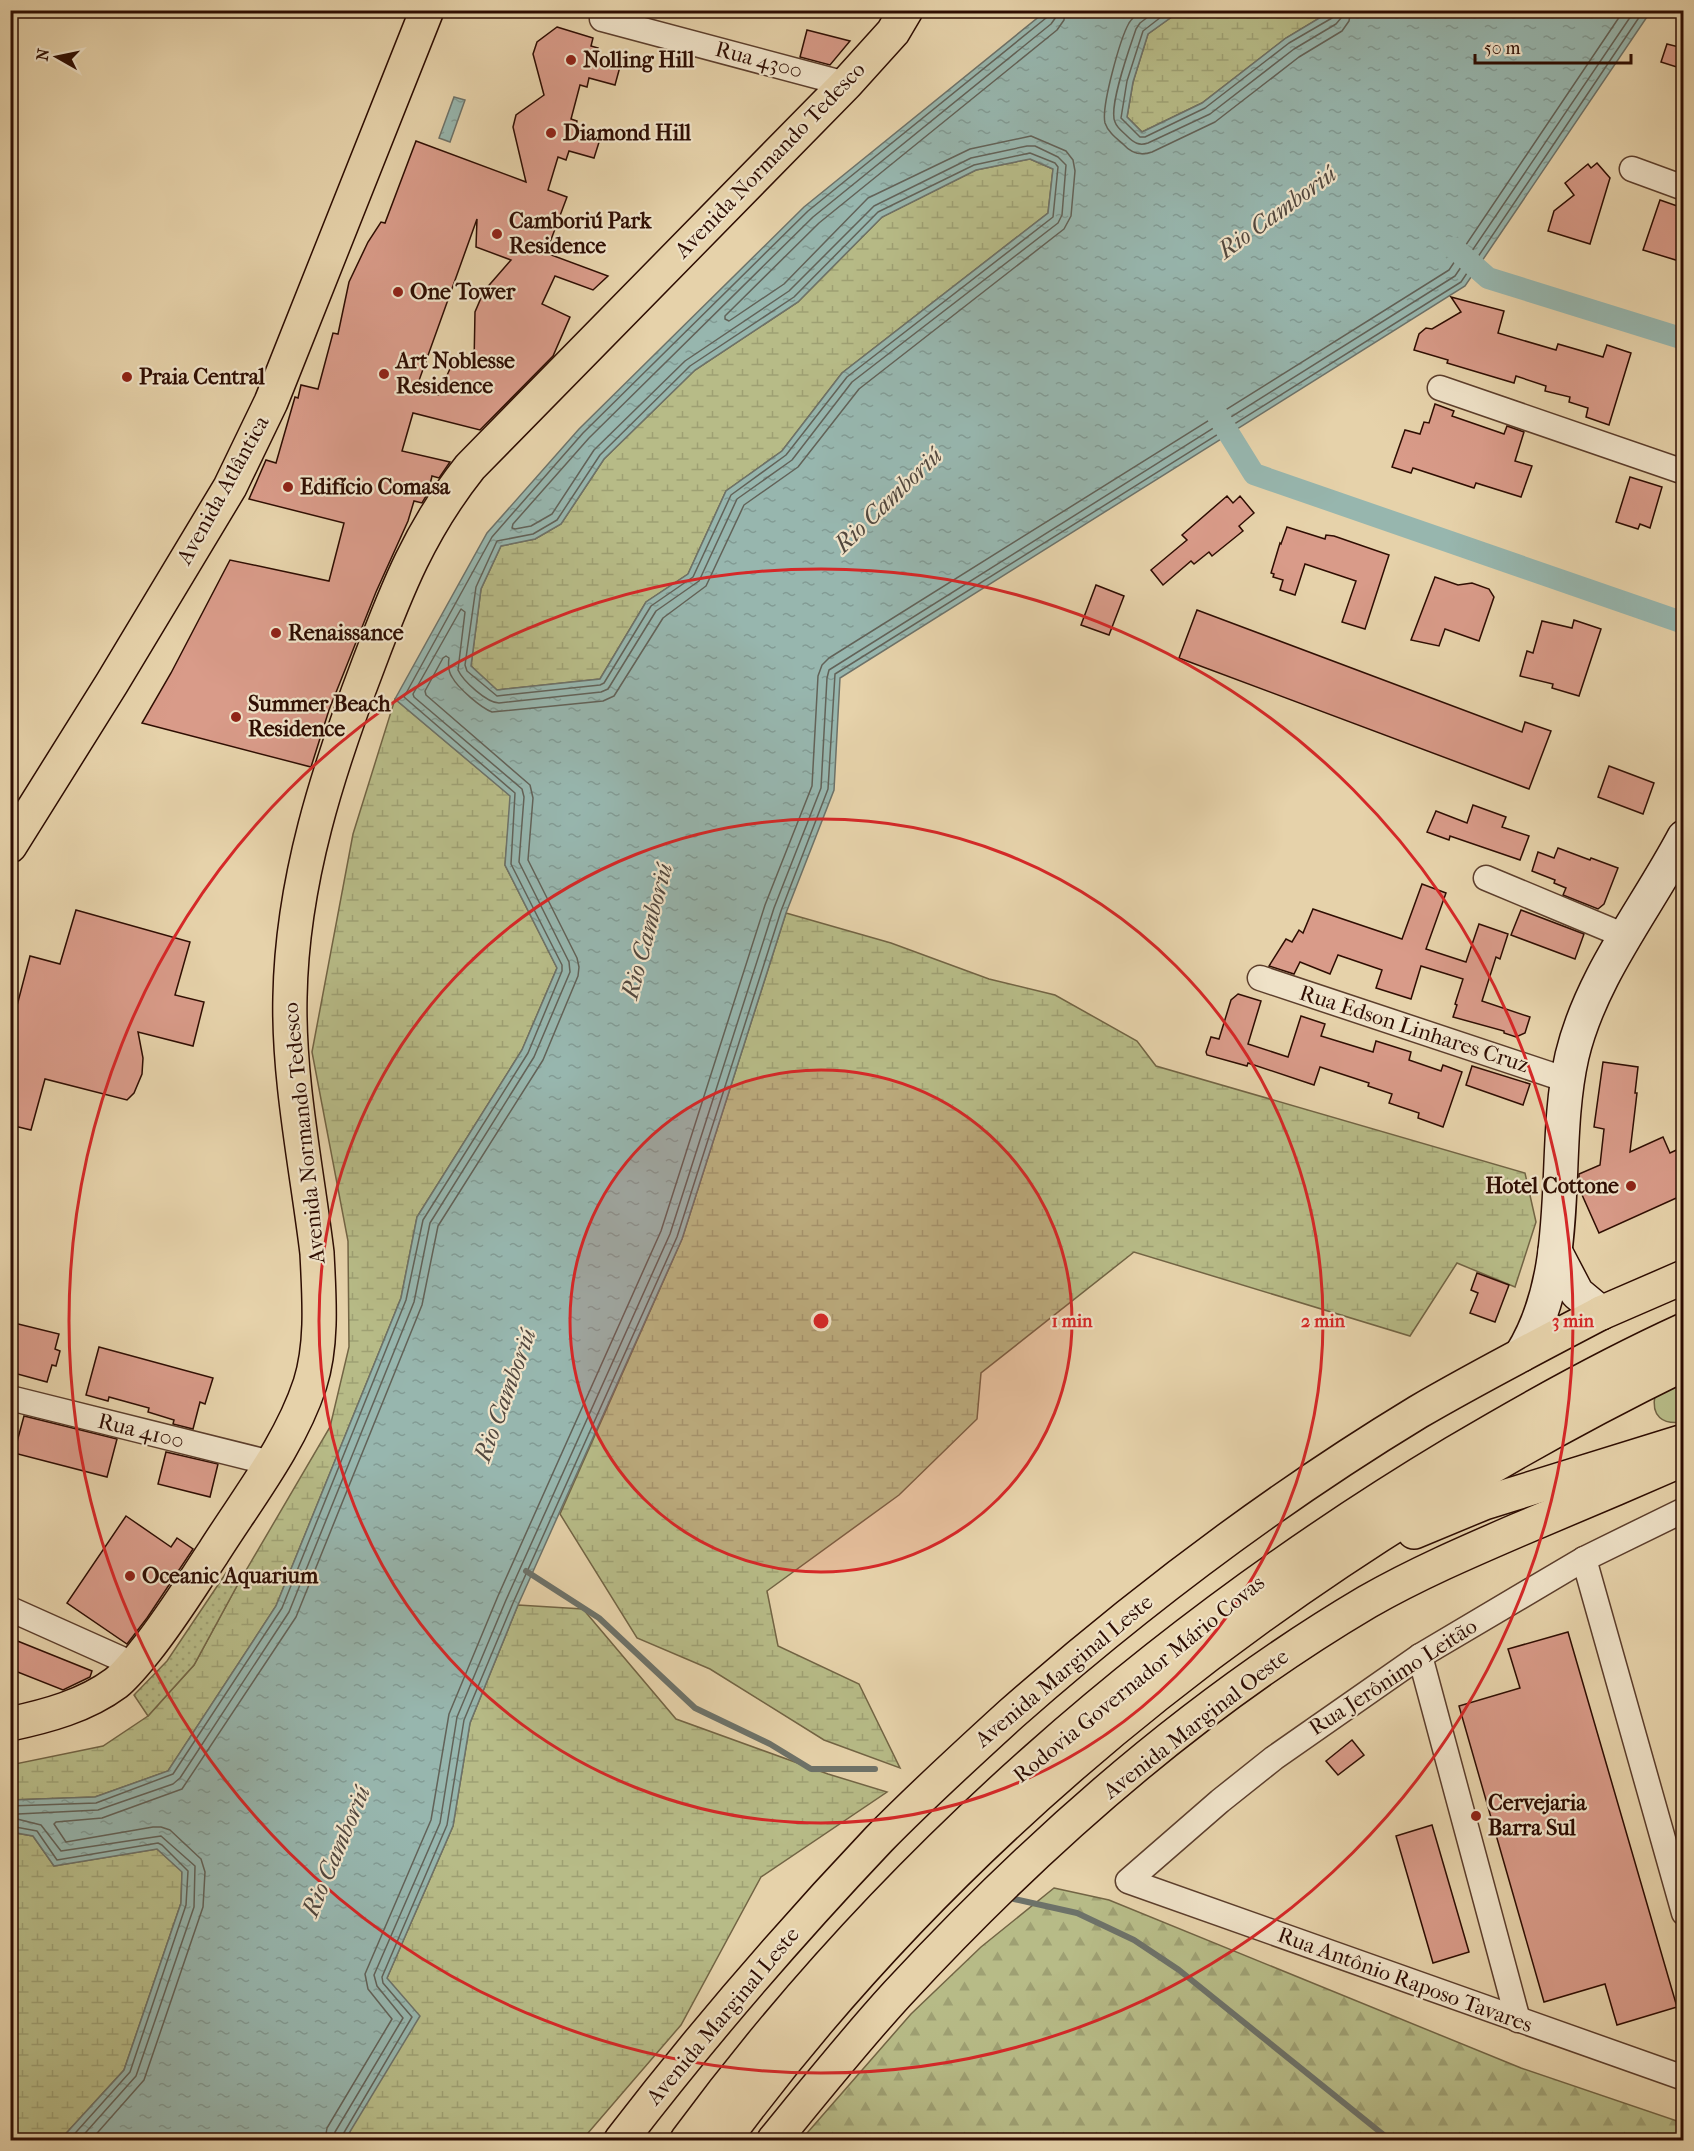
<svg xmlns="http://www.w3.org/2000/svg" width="1694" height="2151" font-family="'IM FELL French Canon',serif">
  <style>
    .green { fill: #b7bb87; stroke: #726444; stroke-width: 1.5 }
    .forest { fill: url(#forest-firs); stroke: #726444; stroke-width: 1.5 }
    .wetland { fill: url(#wetland-marsh); stroke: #726444; stroke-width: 1.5 }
    .park { fill: url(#park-dots); stroke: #726444; stroke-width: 1.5 }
    .water { fill: url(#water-ripples); stroke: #6d7269; stroke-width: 1.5; fill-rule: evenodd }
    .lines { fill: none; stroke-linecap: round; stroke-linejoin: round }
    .shore { stroke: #626258; stroke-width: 1.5 }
    .stream { stroke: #6d7269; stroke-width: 6 }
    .canal { stroke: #97b6ae; stroke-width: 22 }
    .building { fill: #d99b89; stroke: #2e0d02; stroke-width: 1.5; fill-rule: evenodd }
    .street-casing { stroke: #5c3e2c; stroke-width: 27 }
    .secondary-casing { stroke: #2e0d02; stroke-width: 36 }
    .primary-casing { stroke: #2e0d02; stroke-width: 36 }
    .highway-casing { stroke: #2e0d02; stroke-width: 36 }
    .street { stroke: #efe2c8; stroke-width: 24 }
    .secondary { stroke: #efe2c8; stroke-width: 33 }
    .primary { stroke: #e6d2aa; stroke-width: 33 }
    .highway { stroke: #e6d2aa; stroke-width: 33 }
    .ring { fill: none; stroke: #d62828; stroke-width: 3 }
    .poi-dot { fill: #8f2418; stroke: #efe2c8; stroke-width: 2 }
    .labels { text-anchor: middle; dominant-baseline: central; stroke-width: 4.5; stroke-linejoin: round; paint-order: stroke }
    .poi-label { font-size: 22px; font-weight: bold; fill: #2e0d02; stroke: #efe2c8; text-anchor: start }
    .street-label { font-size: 22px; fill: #2e0d02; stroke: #efe2c8 }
    .water-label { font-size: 24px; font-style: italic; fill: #53483e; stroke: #efe2c8 }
    .centre { fill: #d62828; stroke: #efe2c8; stroke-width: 3 }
    .ring-label { font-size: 18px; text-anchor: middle; font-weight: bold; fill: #d62828; stroke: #efe2c8; stroke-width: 4.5; stroke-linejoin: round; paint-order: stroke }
  </style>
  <defs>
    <pattern id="forest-firs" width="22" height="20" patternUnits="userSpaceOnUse" patternTransform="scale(1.5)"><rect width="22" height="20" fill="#b7bb87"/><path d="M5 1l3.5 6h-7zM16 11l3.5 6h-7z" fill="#9ea073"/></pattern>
    <pattern id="wetland-marsh" width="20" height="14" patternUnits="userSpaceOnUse" patternTransform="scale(1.5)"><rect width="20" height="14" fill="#b7bb87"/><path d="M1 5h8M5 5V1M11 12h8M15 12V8" fill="none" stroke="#9ea073"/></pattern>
    <pattern id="park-dots" width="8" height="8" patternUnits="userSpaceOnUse" patternTransform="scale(1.5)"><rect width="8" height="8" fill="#b7bb87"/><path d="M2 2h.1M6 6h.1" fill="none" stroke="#9ea073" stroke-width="1.8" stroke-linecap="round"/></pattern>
    <pattern id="water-ripples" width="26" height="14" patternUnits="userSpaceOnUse" patternTransform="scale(1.5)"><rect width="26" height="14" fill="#97b6ae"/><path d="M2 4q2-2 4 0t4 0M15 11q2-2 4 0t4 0" fill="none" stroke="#829b94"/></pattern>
  </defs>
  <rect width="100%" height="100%" fill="#e6d2aa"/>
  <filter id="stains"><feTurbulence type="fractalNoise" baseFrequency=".00333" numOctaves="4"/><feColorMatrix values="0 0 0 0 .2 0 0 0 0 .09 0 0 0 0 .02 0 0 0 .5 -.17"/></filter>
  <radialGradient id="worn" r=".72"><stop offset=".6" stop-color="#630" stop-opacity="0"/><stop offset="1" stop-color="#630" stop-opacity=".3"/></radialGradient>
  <path class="green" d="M 1683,1378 L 1683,1422 C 1662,1425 1651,1416 1655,1395 Z"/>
  <polygon class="forest" points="1054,1888 1109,1900 1521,2068 1683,2123 1683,2140 801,2140 911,2014 981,1947"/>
  <g class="wetland">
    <polygon points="1180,11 1350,11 1331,11 1286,38 1202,103 1142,132 1127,117 1133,82 1148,34"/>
    <polygon points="1030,159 1053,169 1048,213 842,373 782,451 726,491 688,574 646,602 600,679 497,690 471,666 481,589 501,546 535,539 561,524 604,459 695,370 798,302 882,217 976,170"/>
    <polygon points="395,699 511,796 505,865 557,968 522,1050 417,1217 401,1298 276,1606 168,1771 95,1797 11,1800 10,1765 103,1746 148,1716 194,1665 238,1584 330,1427 349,1347 348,1241 312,1052 353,834"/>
    <polygon points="786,913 891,943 989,979 1055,995 1137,1041 1156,1066 1525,1173 1536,1222 1515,1287 1457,1263 1410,1336 1134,1252 981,1373 977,1419 899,1495 767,1591 778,1646 859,1684 900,1768 824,1740 710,1669 637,1638 560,1514 682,1239"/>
    <polygon points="518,1605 583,1609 676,1719 828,1774 887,1792 761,1877 681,2025 582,2140 345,2140 349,2136 387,1978 453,1826 470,1723"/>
    <polygon points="10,1832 33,1836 54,1866 157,1849 182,1871 181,1903 124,2070 60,2140 11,2140"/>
  </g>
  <polygon class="park" points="226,1573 238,1584 194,1665 148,1716 134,1695 167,1661"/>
  <g class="water">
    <path d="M 1350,11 L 1651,11 L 1465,286 L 840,678 L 834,790 L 786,913 L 682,1239 L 518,1605 L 470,1723 L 453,1826 L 387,1978 L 420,2016 L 345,2140 L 60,2140 L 124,2070 L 181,1903 L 182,1872 L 157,1849 L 54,1866 L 33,1836 L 11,1832 L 11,1800 L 95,1797 L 168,1771 L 276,1606 L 401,1298 L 417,1217 L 522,1050 L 557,968 L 505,865 L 510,796 L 395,699 L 487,533 L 579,429 L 804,207 L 1046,11 L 1180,11 L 1148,34 L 1133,82 L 1127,117 L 1142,132 L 1202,103 L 1286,38 L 1331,11 ZM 1030,159 L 1053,169 L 1048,213 L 842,373 L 782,451 L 726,491 L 688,574 L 646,602 L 600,679 L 497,690 L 471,666 L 481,589 L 501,546 L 535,539 L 561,524 L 604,459 L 695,370 L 798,302 L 882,217 L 976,170 Z"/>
    <polygon points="454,97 465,100 450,142 439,138"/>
  </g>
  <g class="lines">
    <g class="shore">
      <path d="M 1142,10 C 1137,14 1132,18 1129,23 C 1120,39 1101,107 1105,123 C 1108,132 1116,138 1123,144 C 1131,153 1141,156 1152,152 L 1215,122 L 1299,57 L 1342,31 L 1349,21 L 1351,10"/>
      <path d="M 1157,10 L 1140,23 L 1136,29 C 1130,47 1108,107 1115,122 C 1117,128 1123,132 1127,136 C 1134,143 1139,146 1148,143 L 1210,114 L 1294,49 L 1336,24 L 1341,18 L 1342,10"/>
      <polyline points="1170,10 1143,31 1127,81 1121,118 1140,137 1145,137 1205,108 1289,43 1332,18 1334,10"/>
      <polygon points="1030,153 1055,163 1058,167 1053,217 847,377 786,455 731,495 693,577 651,606 604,683 600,685 497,696 467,671 465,665 476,587 497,541 533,534 557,520 600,455 690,366 794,297 878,212 974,165"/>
      <polyline points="10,1806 96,1803 173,1774 282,1608 406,1300 423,1220 528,1053 562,971 562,965 511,864 515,793 404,697 492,537 583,433 808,211 1046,18 1049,10"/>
      <polyline points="10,1826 37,1831 57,1860 158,1843 162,1845 188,1871 186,1905 130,2072 69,2140"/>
      <path d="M 79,2140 L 136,2076 L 194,1907 L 195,1866 L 161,1836 L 61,1851 L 41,1825 L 17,1819 L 16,1816 L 18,1814 L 98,1810 L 173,1784 L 180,1778 L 289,1612 L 414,1302 L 430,1223 L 534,1057 L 570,972 L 569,962 L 519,862 L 524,797 L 522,789 L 414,697 L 413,694 L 461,609 L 465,612 L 458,670 C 463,681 487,703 499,703 L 601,692 L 608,689 L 656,611 L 699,581 L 737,499 L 792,460 L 852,382 L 1058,223 L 1062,215 L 1066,165 L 1058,157 L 1035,146 L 1027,146 L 971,158 L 874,206 L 789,291 L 685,361 L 594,450 L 552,514 L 531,526 L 515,529 L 512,528 L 513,524 L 589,438 L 813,217 L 1051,24 L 1056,17 L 1056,10"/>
      <path d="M 91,2140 L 144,2080 L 203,1907 L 205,1872 L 201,1859 L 170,1830 L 161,1827 L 153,1827 L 66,1842 L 54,1824 L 56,1822 L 102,1818 L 182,1789 L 296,1617 L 422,1305 L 438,1226 L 543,1060 L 578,976 L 579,967 L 577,958 L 528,860 L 533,798 L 530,785 L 426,695 L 425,691 L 443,658 L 446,656 L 449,658 C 448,665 448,671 452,677 C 458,688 481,708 492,712 L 603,701 L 614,696 L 663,618 L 706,586 L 744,505 L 798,467 L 859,389 L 1064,229 L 1071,216 L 1075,171 L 1073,160 L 1066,151 L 1031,136 L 970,149 L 868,198 L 784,284 L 729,321 L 725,319 L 725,316 L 819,223 L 1057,30 L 1064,20 L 1065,10"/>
      <polyline points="325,2140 327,2128 392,2019 368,1989 365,1974 431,1820 449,1714 498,1596 661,1231 765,905 812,786 818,676 822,665 829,658 1449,270 1624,10"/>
      <polyline points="334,2140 335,2132 403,2018 377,1986 374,1975 440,1823 457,1717 506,1600 670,1234 774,908 821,788 827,678 829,670 1455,276 1635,10"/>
      <polyline points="341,2140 342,2136 412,2017 383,1983 382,1977 447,1825 464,1720 513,1603 677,1237 781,911 828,789 835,674 1461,282 1644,10"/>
    </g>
    <g class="stream">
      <polyline points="526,1571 599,1618 695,1708 770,1744 811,1769 875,1769"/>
      <polyline points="1014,1899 1077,1913 1134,1940 1179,1970 1390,2140"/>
    </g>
    <g class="canal">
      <polyline points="1454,248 1488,278 1684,339"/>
      <polyline points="1213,408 1254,474 1684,623"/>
    </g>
  </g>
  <g class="building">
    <path d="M 557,27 L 593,38 L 591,46 L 598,48 L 595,56 L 621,63 L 615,85 L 589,78 L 587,87 L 580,85 L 571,119 L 577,121 L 575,129 L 601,136 L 594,158 L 569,151 L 566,160 L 558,157 L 548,190 L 567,197 L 546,253 L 608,276 L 593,290 L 555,276 L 542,304 L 570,317 L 553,356 L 480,430 L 413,413 L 402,451 L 450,462 L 439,478 L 432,476 L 428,493 L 422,503 L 414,501 L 408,521 L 376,592 L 329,710 L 311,767 L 142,723 L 171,673 L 230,560 L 329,581 L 344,523 L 249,499 L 266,460 L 276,463 L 295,397 L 298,398 L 301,385 L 318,389 L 333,333 L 338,334 L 349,282 L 368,242 L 381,222 L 385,223 L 416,141 L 526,182 L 513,127 L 516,115 L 544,95 L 533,54 L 537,42 ZM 477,219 L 476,247 L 511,260 L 484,291 L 475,312 L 474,364 L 454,360 L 438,395 L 417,386 Z"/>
    <polygon points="807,30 850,41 830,65 800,57"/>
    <polygon points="1667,44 1683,48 1683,69 1661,62"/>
    <polygon points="1597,163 1610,178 1590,244 1548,231 1554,211 1574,195 1565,183 1588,164 1591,168"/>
    <polygon points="1660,200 1683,208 1683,260 1680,258 1679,261 1643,250"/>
    <polygon points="1451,297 1504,311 1498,333 1556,350 1558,344 1603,357 1607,345 1631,353 1609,425 1586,417 1588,408 1569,402 1570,397 1545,391 1546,386 1516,376 1514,383 1447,363 1448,360 1414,350 1419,334 1426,328 1432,329 1461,312"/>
    <polygon points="1435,404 1454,411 1452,416 1504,434 1507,426 1524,432 1515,461 1532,466 1521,497 1476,483 1474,488 1413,468 1411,473 1392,467 1405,430 1420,434 1424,422 1429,423"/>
    <polygon points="1630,477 1662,487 1650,528 1640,524 1638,529 1616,522"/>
    <polygon points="1227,496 1233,503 1240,496 1254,513 1239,526 1243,531 1212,556 1209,552 1194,564 1191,561 1163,585 1151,570 1187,540 1182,535"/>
    <polygon points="1287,527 1325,539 1326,535 1334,536 1389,555 1365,629 1342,622 1356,581 1305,564 1295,595 1280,590 1283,580 1273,577 1274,574 1271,573 1280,543 1281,544"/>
    <polygon points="1435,577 1458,585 1472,583 1489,589 1494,597 1479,641 1445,629 1439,646 1411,640"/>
    <polygon points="1096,585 1124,596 1109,635 1081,625"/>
    <polygon points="1197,610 1522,732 1525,722 1551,731 1529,789 1179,658"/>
    <polygon points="1574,620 1601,629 1579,696 1552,688 1553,684 1520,676 1527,651 1533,653 1542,621 1572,628"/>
    <polygon points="1609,766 1654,783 1643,814 1598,797"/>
    <polygon points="1473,805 1506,817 1502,827 1529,836 1520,860 1450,836 1449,840 1427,832 1436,811 1467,823"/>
    <polygon points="1558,848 1590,860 1591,858 1618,868 1604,904 1598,909 1563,895 1566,888 1554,883 1555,880 1532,871 1538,852 1554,858"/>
    <polygon points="1422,884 1446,893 1426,949 1466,962 1479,924 1508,934 1500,959 1496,957 1482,1001 1530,1017 1525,1033 1516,1037 1504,1033 1504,1031 1453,1017 1457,1005 1455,1004 1463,979 1421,966 1411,999 1376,988 1382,970 1338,955 1330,974 1300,962 1294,974 1269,966 1286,939 1292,942 1299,930 1303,933 1313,909 1402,939"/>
    <polygon points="76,910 190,942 175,995 204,1002 193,1046 138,1032 143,1058 142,1074 134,1093 127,1100 45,1079 31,1130 10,1125 10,1020 13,1021 30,956 60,964"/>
    <polygon points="1521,910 1584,934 1575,959 1511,935"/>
    <polygon points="1238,994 1261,1001 1248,1044 1288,1057 1301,1016 1325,1024 1321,1036 1373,1052 1376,1041 1411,1052 1409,1060 1441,1071 1443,1065 1462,1072 1443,1127 1418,1118 1419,1113 1389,1103 1392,1094 1368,1086 1369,1083 1320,1067 1314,1085 1248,1063 1247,1066 1207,1055 1206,1052 1211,1037 1219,1039 1231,1000"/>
    <polygon points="1603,1062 1638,1067 1635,1093 1637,1093 1630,1152 1663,1137 1670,1153 1683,1147 1683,1195 1599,1233 1579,1188 1579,1174 1600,1165 1604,1129 1594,1127"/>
    <polygon points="1472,1066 1530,1084 1523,1105 1466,1085"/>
    <polygon points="1477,1273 1509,1285 1495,1322 1470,1313 1478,1293 1471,1290"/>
    <polygon points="10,1322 59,1334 55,1349 60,1351 56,1366 52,1365 47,1382 10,1372"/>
    <polygon points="99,1347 213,1378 205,1404 200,1402 193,1429 173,1424 174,1420 148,1412 149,1408 109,1397 108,1401 86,1395"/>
    <polygon points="24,1416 117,1439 107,1477 14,1453"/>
    <polygon points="166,1452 218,1464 210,1497 158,1484"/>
    <polygon points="126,1516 171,1547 177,1538 193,1549 147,1618 127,1644 67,1603"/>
    <polygon points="1568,1632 1677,2007 1617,2025 1605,1984 1544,2002 1459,1706 1520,1688 1508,1649"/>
    <polygon points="10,1638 92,1671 90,1677 63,1690 10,1669"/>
    <polygon points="1352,1740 1364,1755 1338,1775 1326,1761"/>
    <polygon points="1432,1825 1469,1952 1433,1963 1396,1836"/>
  </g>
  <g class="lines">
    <defs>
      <g id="street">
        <polyline points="605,10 602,19 846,84"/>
        <polyline points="1632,169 1684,188"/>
        <polyline points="1440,388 1684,472"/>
        <polyline points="1486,878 1625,936"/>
        <polyline points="1260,978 1567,1080"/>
        <polyline points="10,1398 271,1463"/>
        <polyline points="1684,1510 1584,1559 1420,1656 1274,1758 1220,1801 1128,1881 1684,2078"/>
        <polyline points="1584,1559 1684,1913"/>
        <polyline points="10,1609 135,1665"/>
        <polyline points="1420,1656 1518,2020"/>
      </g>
      <g id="secondary">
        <polyline points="1555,1251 1577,1293 1601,1313"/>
        <path d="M 1521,1355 C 1576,1267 1550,1153 1572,1056 C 1591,976 1646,909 1684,837"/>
      </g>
      <g id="primary">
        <polyline points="10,846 112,683 230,487 271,402 427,10"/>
        <path d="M 10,1724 C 47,1716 85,1706 116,1683 C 127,1674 137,1661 146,1650 C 171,1619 191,1586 213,1553 C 247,1499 290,1445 310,1384 C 323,1343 319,1295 317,1253 C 307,1170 288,1079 290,997 C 292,881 328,770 369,663 C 397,589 420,530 470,467 L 846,84 L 893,32 L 906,10"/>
        <path d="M 621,2140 C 701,2036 788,1935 879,1839 C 921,1796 966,1755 1011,1714 C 1138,1602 1273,1500 1418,1412 C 1478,1377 1540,1345 1601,1313"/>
        <path d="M 774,2140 C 814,2091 854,2041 897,1994 C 1035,1845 1191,1706 1367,1602 C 1416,1574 1467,1552 1518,1530 C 1573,1507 1629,1483 1684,1459"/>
      </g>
      <g id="highway">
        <polyline points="1601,1313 1684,1277"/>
        <polyline points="1414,1532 1484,1503 1684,1441"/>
        <path d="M 687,2140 C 891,1863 1159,1630 1454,1453 C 1528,1409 1605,1366 1684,1330"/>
        <path d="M 724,2140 C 970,1806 1312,1546 1684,1364"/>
      </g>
    </defs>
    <use href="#street" class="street-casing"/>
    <use href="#secondary" class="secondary-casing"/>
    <use href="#primary" class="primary-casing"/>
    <use href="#highway" class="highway-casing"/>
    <use href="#street" class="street"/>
    <use href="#secondary" class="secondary"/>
    <use href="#primary" class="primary"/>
    <use href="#highway" class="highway"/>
  </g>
  <circle cx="821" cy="1321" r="251" fill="#d62828" fill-opacity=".12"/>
  <g class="ring">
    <circle cx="821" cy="1321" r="251"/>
    <circle cx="821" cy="1321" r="502"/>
    <circle cx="821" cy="1321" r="752"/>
  </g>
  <g class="poi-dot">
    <circle cx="571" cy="60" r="6"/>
    <circle cx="551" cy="133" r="6"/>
    <circle cx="497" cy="234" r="6"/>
    <circle cx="398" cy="292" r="6"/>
    <circle cx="384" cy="374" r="6"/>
    <circle cx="127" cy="377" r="6"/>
    <circle cx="288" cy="487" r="6"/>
    <circle cx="276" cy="633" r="6"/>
    <circle cx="236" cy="717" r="6"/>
    <circle cx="1631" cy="1186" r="6"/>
    <circle cx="130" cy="1576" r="6"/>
    <circle cx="1476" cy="1816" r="6"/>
  </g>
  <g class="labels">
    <g class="poi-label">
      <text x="583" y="60">Nolling Hill</text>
      <text x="563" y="133">Diamond Hill</text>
      <text x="509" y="221">Camboriú Park<tspan x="509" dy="25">Residence</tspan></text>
      <text x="410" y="292">One Tower</text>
      <text x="396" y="361">Art Noblesse<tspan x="396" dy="25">Residence</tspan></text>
      <text x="139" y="377">Praia Central</text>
      <text x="300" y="487">Edifício Comasa</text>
      <text x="288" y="633">Renaissance</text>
      <text x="248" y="704">Summer Beach<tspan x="248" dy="25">Residence</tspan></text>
      <text x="1619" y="1186" text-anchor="end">Hotel Cottone</text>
      <text x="142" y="1576">Oceanic Aquarium</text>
      <text x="1488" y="1803">Cervejaria<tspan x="1488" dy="25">Barra Sul</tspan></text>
    </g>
    <g class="street-label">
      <text transform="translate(759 60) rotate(15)">Rua 4300</text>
      <text transform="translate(770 160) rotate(-46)">Avenida Normando Tedesco</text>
      <text transform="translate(223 490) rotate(-61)">Avenida Atlântica</text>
      <text transform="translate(1414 1029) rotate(18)">Rua Edson Linhares Cruz</text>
      <text transform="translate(304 1133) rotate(-96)">Avenida Normando Tedesco</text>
      <text transform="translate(141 1431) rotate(14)">Rua 4100</text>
      <text transform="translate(1064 1671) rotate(-40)">Avenida Marginal Leste</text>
      <text transform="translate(1393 1677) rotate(-33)">Rua Jerônimo Leitão</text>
      <text transform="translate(1139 1679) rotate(-39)">Rodovia Governador Mário Covas</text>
      <text transform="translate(1196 1724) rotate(-38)">Avenida Marginal Oeste</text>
      <text transform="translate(1405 1980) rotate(20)">Rua Antônio Raposo Tavares</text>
      <text transform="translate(723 2016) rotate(-50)">Avenida Marginal Leste</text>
    </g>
    <g class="water-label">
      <text transform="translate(1277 212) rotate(-36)">Rio Camboriú</text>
      <text transform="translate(888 500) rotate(-44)">Rio Camboriú</text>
      <text transform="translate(647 931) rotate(-75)">Rio Camboriú</text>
      <text transform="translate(505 1395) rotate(-70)">Rio Camboriú</text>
      <text transform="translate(336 1851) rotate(-67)">Rio Camboriú</text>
    </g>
  </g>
  <circle cx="821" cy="1321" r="9" class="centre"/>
  <g class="ring-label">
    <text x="1072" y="1327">1 min</text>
    <text x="1323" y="1327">2 min</text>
    <text x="1573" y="1327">3 min</text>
  </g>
  <rect width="1694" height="2151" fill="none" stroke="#e6d2aa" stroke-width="36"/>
  <rect x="12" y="12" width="1670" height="2127" fill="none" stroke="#2e0d02" stroke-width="3"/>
  <rect x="18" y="18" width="1658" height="2115" fill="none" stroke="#2e0d02" stroke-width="1.5"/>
  <g transform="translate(57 57) rotate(279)" stroke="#efe2c8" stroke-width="4.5" paint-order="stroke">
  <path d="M0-4.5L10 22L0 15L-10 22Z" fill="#2e0d02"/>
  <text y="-9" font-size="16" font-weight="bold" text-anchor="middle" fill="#2e0d02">N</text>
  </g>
  <path d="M1475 54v9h156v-9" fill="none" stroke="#2e0d02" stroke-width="3"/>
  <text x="1484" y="54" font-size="18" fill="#2e0d02" stroke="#efe2c8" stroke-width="4.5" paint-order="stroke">50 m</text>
  <rect width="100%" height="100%" filter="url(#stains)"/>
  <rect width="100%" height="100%" fill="url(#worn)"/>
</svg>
